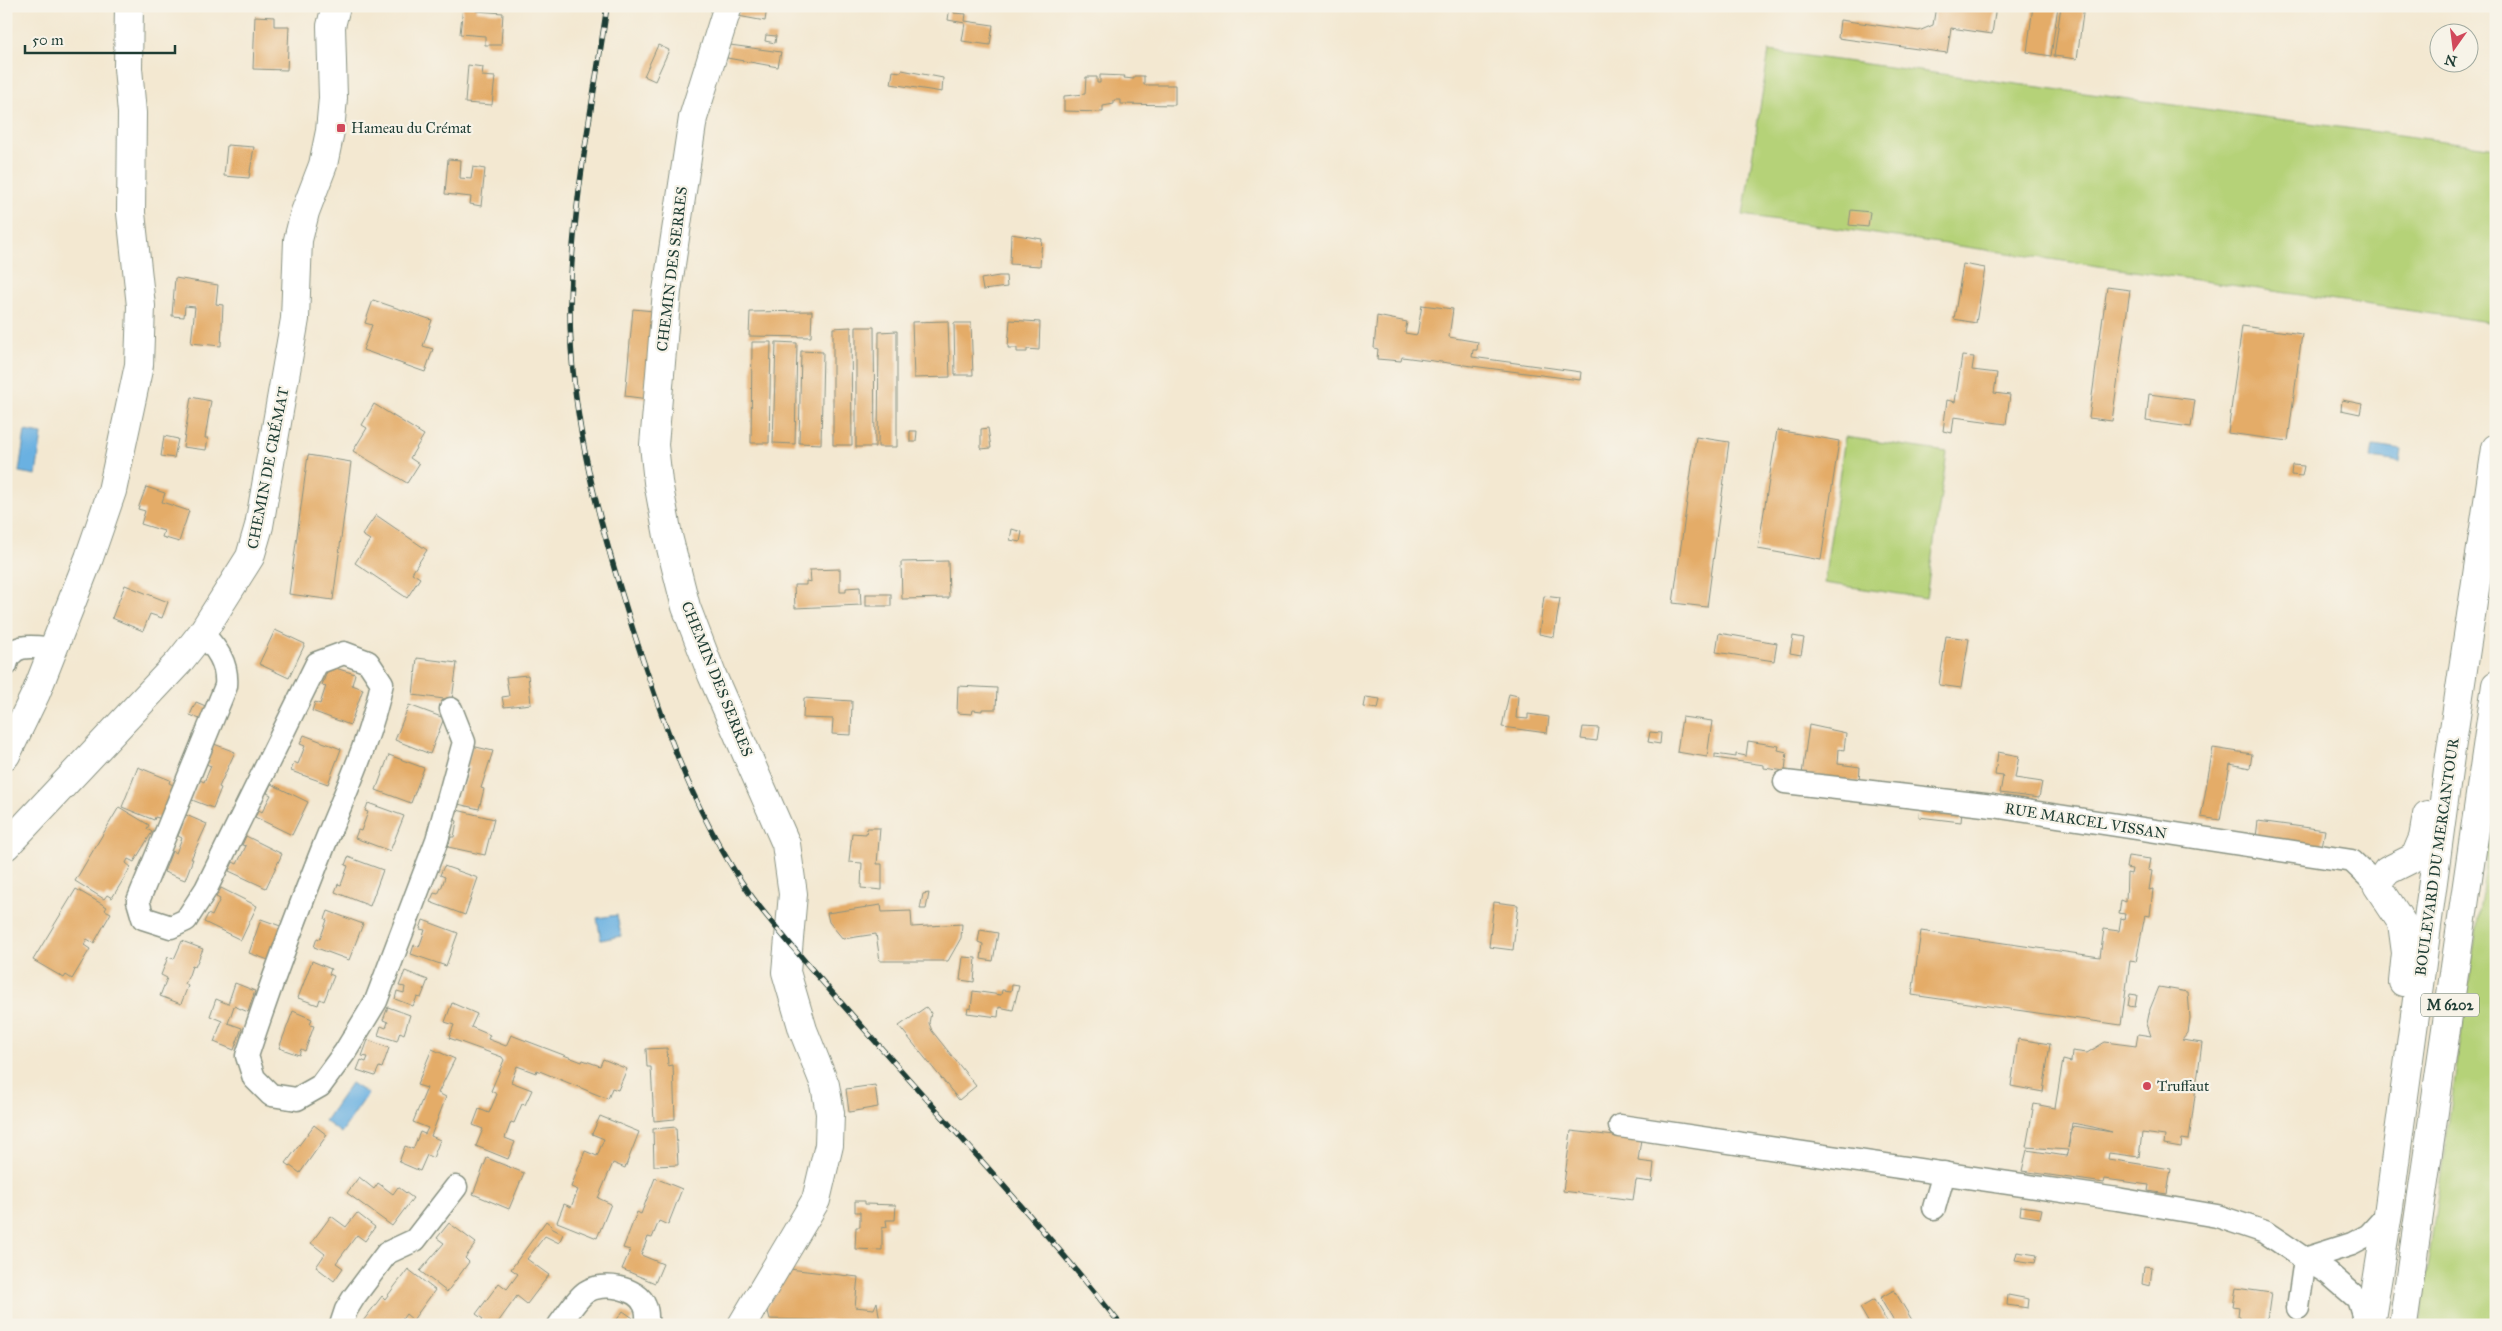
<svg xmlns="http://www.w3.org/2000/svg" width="2502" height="1331" font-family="'IM FELL Great Primer',serif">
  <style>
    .green { fill: #b5d278; stroke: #6a8856 }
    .water { fill: #6ab1e1; stroke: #44778a }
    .building { fill: #e4ac67; fill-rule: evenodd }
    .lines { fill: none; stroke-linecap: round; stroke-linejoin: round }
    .minor-casing { stroke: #899282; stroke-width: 25 }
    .tertiary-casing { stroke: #899282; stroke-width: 30 }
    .primary-casing { stroke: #899282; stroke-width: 30 }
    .minor { stroke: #fff; stroke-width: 22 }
    .tertiary { stroke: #fff; stroke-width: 28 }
    .primary { stroke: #fff; stroke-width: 28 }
    .rail-casing { stroke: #1f3d34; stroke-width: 5.5 }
    .rail { stroke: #f7f3e8; stroke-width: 4; stroke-dasharray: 11; stroke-linecap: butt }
    .poi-dot { fill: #d1495b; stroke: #f7f3e8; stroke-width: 2 }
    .labels { text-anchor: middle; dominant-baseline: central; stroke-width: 4.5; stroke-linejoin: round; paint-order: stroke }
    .shield { fill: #f7f3e8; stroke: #60746a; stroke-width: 1 }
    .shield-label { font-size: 14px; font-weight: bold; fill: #1f3d34 }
    .poi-label { font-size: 15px; fill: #1f3d34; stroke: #f7f3e8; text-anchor: start }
    .street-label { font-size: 15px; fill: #1f3d34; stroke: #f7f3e8 }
  </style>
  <rect width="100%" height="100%" fill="#f7f3e8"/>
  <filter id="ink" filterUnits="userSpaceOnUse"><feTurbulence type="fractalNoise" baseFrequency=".02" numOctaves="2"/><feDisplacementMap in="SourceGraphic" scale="10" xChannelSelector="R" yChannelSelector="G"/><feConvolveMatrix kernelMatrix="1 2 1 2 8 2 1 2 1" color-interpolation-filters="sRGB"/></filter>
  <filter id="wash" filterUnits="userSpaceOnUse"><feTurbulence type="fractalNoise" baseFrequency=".0096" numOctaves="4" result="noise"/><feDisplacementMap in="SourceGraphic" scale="20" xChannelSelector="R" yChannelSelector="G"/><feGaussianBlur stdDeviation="1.12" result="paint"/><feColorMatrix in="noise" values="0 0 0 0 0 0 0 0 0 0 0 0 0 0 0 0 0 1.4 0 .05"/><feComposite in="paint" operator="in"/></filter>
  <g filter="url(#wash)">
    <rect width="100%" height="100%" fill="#f3e8d1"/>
    <g class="green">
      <polygon points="1769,51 2496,148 2496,323 1743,215"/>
      <polygon points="1845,437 1947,452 1926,598 1824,583"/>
      <polygon points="2496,796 2496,1325 2419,1325"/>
    </g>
    <g class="water">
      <polygon points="25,431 42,434 36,475 19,472"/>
      <polygon points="2373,446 2402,450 2400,462 2371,458"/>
      <polygon points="617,915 621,936 601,940 597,918"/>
      <polygon points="351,1083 368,1094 341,1133 325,1121"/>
    </g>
    <g id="blocks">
      <g class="building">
        <polygon points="463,6 476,6 476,11 503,13 501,45 485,45 485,36 460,34"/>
        <polygon points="740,6 767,7 765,21 738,16"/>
        <polygon points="950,6 955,6 954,13 966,14 965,21 993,25 990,45 962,41 965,23 948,20"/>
        <polygon points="1936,6 1996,6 1992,34 1951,28 1947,53 1838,38 1840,20 1919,31 1933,25"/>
        <polygon points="2033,6 2058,6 2051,56 2027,52"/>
        <polygon points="2061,6 2084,6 2077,59 2054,56"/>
        <polygon points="255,16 274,17 274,26 289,26 287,70 253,69"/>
        <polygon points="766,35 776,36 775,43 765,41"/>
        <polygon points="658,45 669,50 655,81 644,76"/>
        <polygon points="730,45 781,52 778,67 727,58"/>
        <polygon points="468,65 483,67 482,76 495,77 492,105 465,103"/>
        <polygon points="902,70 943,78 942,92 891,84 893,71 901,72"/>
        <polygon points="1100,75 1125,76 1124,78 1134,79 1134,76 1144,76 1144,85 1175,85 1175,105 1121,104 1121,100 1114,100 1114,104 1103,106 1103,112 1064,111 1064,96 1085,94 1086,77 1097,77 1097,83 1100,83"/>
        <polygon points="227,145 254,147 249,178 224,176"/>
        <polygon points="448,159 461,160 460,178 471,179 473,167 485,169 481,206 470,204 471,197 445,194"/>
        <polygon points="1851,210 1870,212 1868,227 1849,225"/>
        <polygon points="1011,234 1042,239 1040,266 1010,264"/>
        <polygon points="1963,264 1985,268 1976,323 1954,319"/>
        <polygon points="999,276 1006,276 1007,287 983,290 981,279"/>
        <polygon points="175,278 218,285 216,304 223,305 221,346 191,343 195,307 185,306 184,317 172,316"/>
        <polygon points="2107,287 2130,290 2112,421 2089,418"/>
        <polygon points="373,300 432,320 423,346 433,349 425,372 363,350 372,325 365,323"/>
        <polygon points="1422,305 1453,309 1449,337 1478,342 1477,350 1473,350 1472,357 1581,372 1580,380 1410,358 1402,357 1401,361 1377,359 1378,349 1374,348 1377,316 1407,322 1405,333 1417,335"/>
        <polygon points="633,309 654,311 648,399 625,396"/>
        <polygon points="812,311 811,337 749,336 750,312"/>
        <polygon points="1010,320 1040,322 1039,350 1027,349 1027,352 1017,352 1017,348 1008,348"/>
        <polygon points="948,321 950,377 914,378 912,322"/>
        <polygon points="954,323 971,323 973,375 955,375"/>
        <polygon points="2242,326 2302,334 2288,441 2228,433"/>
        <polygon points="851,327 852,445 833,445 833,328"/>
        <polygon points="856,327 874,327 875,447 856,447"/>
        <polygon points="897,331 897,447 878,447 879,332"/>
        <polygon points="752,342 771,342 769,443 751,443"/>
        <polygon points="776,342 797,343 795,444 773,443"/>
        <polygon points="801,351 823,352 821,444 799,443"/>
        <polygon points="1962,356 1974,357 1972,370 1997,373 1994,393 2010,395 2006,424 1954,417 1952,433 1943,431 1947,400 1955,402"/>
        <polygon points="2149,394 2195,400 2191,427 2146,421"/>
        <polygon points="191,397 211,401 205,438 208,438 206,450 183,447"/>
        <polygon points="2342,400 2362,404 2360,414 2341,410"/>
        <polygon points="374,404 424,435 410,458 419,464 407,483 353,451 367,428 362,425"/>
        <polygon points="988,428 991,448 981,449 981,429"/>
        <polygon points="1777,430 1839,441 1821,560 1758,549"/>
        <polygon points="910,431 917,431 916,442 910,442"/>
        <polygon points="164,436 178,439 174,458 161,456"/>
        <polygon points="1696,437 1729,442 1707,607 1673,603"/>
        <polygon points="308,455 351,462 333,600 289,594"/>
        <polygon points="2292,465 2304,466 2302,476 2291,475"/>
        <polygon points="146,487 165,493 162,502 189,511 179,542 162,537 164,531 141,524 145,511 138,509"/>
        <polygon points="376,515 427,550 412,573 420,578 407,598 355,563 370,540 362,535"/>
        <polygon points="1012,529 1022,532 1020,542 1010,540"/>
        <polygon points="948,561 949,598 902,599 901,562"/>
        <polygon points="840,569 840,592 846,592 846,588 860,587 861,605 795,608 794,585 806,585 806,581 811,582 810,570"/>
        <polygon points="125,585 168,602 162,618 150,614 143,631 112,618"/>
        <rect x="866" y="594" width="25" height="12"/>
        <polygon points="1544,596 1560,598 1554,637 1539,634"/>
        <polygon points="275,630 305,644 289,678 259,664"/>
        <polygon points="1719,633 1777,643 1774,661 1716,652"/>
        <polygon points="1793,636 1804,638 1801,655 1790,653"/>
        <polygon points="1946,636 1969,639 1961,688 1939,685"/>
        <polygon points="417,658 457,663 452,700 413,695"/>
        <polygon points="329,666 355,674 352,685 363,689 350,725 312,711 315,702 320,704 326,686 322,685"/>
        <polygon points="528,675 531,704 504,707 502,697 509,696 506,677"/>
        <polygon points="958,686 997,688 996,709 982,709 982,711 973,710 972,714 957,713"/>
        <polygon points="1509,694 1518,696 1516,718 1528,719 1528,714 1549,717 1547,733 1502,727"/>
        <polygon points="1366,697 1380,699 1378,709 1364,707"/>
        <polygon points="804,698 852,701 851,735 832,734 833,719 803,718"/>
        <polygon points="196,702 208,707 202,720 190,715"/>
        <polygon points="409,705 444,718 430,754 395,740"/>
        <polygon points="1682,717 1712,721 1707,757 1677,752"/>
        <polygon points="1809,725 1846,733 1844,750 1839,749 1838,764 1860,767 1859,782 1802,774"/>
        <polygon points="1583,727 1599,728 1597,741 1581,739"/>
        <polygon points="1650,732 1661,733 1660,744 1648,742"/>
        <polygon points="304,735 341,749 328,784 291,771 294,762 298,764 305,746 300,744"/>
        <polygon points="1748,741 1779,746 1778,750 1787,752 1785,771 1764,768 1764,765 1715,758 1715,754 1736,757 1736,754 1746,756"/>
        <polygon points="214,744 235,752 219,787 221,788 213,808 192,800 200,780 204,782 211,766 206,764"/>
        <polygon points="472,746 493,751 481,788 484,789 479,809 458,804 470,767 467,766"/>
        <polygon points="2213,748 2252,754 2250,768 2230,764 2220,820 2201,817"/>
        <polygon points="1998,752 2019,756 2015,778 2042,782 2039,798 2000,793 2003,776 1995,775"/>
        <polygon points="389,755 424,768 411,803 376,790"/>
        <polygon points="138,767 170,780 169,783 175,786 162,819 155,817 154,820 122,807"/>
        <polygon points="271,784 308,802 292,835 255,817 259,810 262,812 271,795 267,793"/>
        <polygon points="368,803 404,816 390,851 355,838 358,830 361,831 368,812 365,811"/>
        <polygon points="1920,805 1962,811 1961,822 1919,817"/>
        <polygon points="119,807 149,825 147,829 152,832 134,862 128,859 126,863 131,867 112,898 107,895 104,899 75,881"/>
        <polygon points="457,810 494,819 485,855 448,847 451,837 454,837 457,821 455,820"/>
        <polygon points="186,815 207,824 191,859 193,859 185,880 164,872 172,851 176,853 182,838 178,836"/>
        <polygon points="2258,821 2325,830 2322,847 2256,837"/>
        <polygon points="867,828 880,828 877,864 882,864 882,890 861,888 862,863 849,862 852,833 866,834"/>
        <polygon points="246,836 282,854 266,888 229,871 233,862 237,864 246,846 242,845"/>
        <polygon points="2128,856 2150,859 2148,870 2152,871 2149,890 2153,889 2150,916 2145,915 2136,962 2130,961 2121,1025 1912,995 1921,931 2100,957 2104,929 2119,931 2121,918 2124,919 2125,914 2119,913 2121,900 2126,902 2127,873 2131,874 2132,869 2126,868"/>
        <polygon points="348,857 383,870 370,906 335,892 338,884 341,885 348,866 345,865"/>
        <polygon points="444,866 478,878 465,915 430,902 434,893 438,894 442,886 445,877 440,875"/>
        <polygon points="221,888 257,906 241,940 204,922 208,914 212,916 220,899 216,897"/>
        <polygon points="76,889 107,907 105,910 111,913 94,943 87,939 84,945 90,949 72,979 66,975 64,978 33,960"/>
        <polygon points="929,893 926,909 920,909 923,894"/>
        <polygon points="1494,902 1518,905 1513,950 1489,947"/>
        <polygon points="881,905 882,912 911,911 912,927 962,924 961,938 948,961 880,961 876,934 843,939 829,922 827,913"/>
        <polygon points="328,911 363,924 349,960 314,947 317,938 320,939 327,920 325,919"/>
        <polygon points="261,919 286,928 274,962 249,953"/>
        <polygon points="423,920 458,933 446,966 411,954 414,945 419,947 422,939 425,930 420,929"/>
        <polygon points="980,930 998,933 993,961 981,959 983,944 978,942"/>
        <polygon points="182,941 203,949 195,967 192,966 189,975 185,984 188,986 181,1004 160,996 167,978 161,975 168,957 174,959"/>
        <polygon points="963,957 976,958 974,982 960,980"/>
        <polygon points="312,961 331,969 329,974 334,976 324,1001 320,999 318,1005 298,998"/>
        <polygon points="405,971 428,980 421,998 417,997 413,1006 395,999 397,991 404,993 405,987 399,986"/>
        <polygon points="235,983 255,991 248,1012 234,1006 231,1015 228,1023 242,1028 234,1050 214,1042 222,1021 210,1016 216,999 228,1004"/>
        <polygon points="1012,985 1019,986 1013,1010 999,1007 998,1017 967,1013 968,1008 971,1009 973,991 1001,995 1002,990 1011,991"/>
        <path d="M 2159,987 L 2188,992 L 2190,1018 L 2188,1033 L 2182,1040 L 2202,1043 L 2189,1140 L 2182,1139 L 2181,1147 L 2164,1144 L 2165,1136 L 2142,1133 L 2139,1157 L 2109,1153 L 2108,1159 L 2171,1169 L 2167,1194 L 2148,1191 L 2149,1185 L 2105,1179 L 2104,1183 L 2022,1171 L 2027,1150 L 2066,1156 L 2068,1150 L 2026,1147 L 2034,1104 L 2055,1108 L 2063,1060 L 2071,1062 L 2072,1051 L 2087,1053 L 2105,1042 L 2136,1046 L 2138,1034 L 2151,1036 L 2147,1024 L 2150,1009 ZM 2072,1123 L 2093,1127 L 2112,1132 L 2073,1126 L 2068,1148 Z"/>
        <polygon points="2130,994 2137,995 2135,1007 2128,1006"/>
        <polygon points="452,1003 477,1014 471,1027 490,1035 488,1039 506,1046 511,1035 582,1062 583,1060 600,1066 603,1059 627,1069 618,1090 612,1088 608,1099 537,1070 536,1073 517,1066 511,1082 532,1090 525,1105 522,1104 514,1123 511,1122 505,1138 515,1142 508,1159 476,1146 483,1129 473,1125 479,1109 489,1113 497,1094 491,1091 504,1060 502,1057 449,1038 454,1025 445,1022"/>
        <polygon points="388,1007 410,1015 404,1034 400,1032 397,1041 378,1035 381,1026 386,1028 388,1022 383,1020"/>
        <polygon points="926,1007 931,1013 929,1023 932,1031 976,1086 959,1100 899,1026"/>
        <polygon points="293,1011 312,1019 310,1025 314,1026 305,1051 301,1049 299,1055 279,1048"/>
        <polygon points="2018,1039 2050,1044 2043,1092 2011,1086"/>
        <polygon points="368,1040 389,1048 382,1068 379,1067 375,1076 357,1070 361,1060 366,1062 368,1057 362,1056"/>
        <polygon points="667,1048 668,1066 673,1065 675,1119 654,1121 651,1067 647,1067 646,1049"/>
        <polygon points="432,1049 455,1059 438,1093 446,1097 431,1136 440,1140 433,1158 427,1155 420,1171 399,1162 405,1146 413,1149 420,1132 425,1134 428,1128 413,1122 427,1088 417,1085"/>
        <polygon points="875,1085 878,1107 849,1112 846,1089"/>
        <polygon points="600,1116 639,1132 625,1168 613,1163 598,1198 611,1204 597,1238 557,1222 564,1204 571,1207 578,1190 571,1187 585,1151 597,1156 604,1139 592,1134"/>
        <polygon points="314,1125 327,1135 300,1173 286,1163"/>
        <polygon points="676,1127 678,1165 654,1166 653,1129"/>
        <polygon points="1571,1131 1641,1139 1638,1161 1654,1163 1652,1182 1636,1180 1633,1200 1563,1191"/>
        <polygon points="487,1158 524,1173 509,1209 473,1194"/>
        <polygon points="359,1177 374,1189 378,1183 393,1194 398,1187 413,1198 392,1226 347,1193"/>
        <polygon points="655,1178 682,1189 668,1225 659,1221 652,1238 648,1237 641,1255 663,1264 655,1283 622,1269 630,1250 623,1248 637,1212 641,1214"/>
        <polygon points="855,1201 865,1201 865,1204 896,1205 895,1220 886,1220 887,1227 882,1228 882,1250 855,1249 856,1227 860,1227 860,1212 855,1212"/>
        <polygon points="2021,1206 2042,1209 2040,1218 2020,1215"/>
        <polygon points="357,1213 375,1227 365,1241 357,1235 336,1263 343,1268 334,1281 316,1267 325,1254 311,1243 331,1216 346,1227"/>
        <polygon points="546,1221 552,1226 551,1228 563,1234 559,1243 545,1236 527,1259 549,1275 527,1304 517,1296 496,1325 478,1325 483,1319 476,1314 499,1283 507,1289 518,1274 511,1269"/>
        <polygon points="449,1223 476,1243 465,1258 469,1262 447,1292 420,1271 444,1243 437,1238"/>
        <polygon points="2017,1252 2037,1255 2035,1263 2015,1260"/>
        <polygon points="2144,1266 2152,1267 2150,1286 2142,1284"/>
        <polygon points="408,1269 435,1290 413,1320 406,1314 398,1325 360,1325 382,1296 385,1299"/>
        <polygon points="789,1269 858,1277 855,1307 874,1309 877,1302 880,1322 770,1319 767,1308"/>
        <polygon points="2236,1288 2271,1293 2267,1321 2263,1321 2262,1325 2243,1325 2244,1322 2240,1322 2240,1316 2238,1316 2239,1307 2233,1306"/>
        <polygon points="1894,1290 1915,1325 1896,1325 1880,1298"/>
        <polygon points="2008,1295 2029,1299 2028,1308 2007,1305"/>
        <polygon points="1874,1300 1889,1325 1870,1325 1860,1308"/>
        <polygon points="623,1311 633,1318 628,1325 613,1325"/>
      </g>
    </g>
  </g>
  <g filter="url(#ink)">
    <use href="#blocks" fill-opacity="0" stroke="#899282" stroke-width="1"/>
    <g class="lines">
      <defs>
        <g id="minor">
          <path d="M 202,633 C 217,649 228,663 226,686 L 138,901 L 143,918 L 171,927 L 186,920 L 206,889 L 317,663 L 344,653 L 368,662 L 382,683 C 370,741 345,793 323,848 C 296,916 270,986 247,1056 L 254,1078 L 271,1095 L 297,1099 L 320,1086 L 345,1052 L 376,1001 L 437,840 L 464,742 L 451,709"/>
          <path d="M 6,665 C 11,641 35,647 53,649"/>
          <polyline points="1785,782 1993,806 2352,861 2377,885"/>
          <polyline points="1620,1126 2117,1199 2217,1216 2265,1232 2305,1259 2298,1308"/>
          <polyline points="1934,1208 1944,1173"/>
          <polyline points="2305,1259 2352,1244 2369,1235 2388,1214"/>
          <polyline points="2305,1259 2328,1273 2358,1299 2366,1325"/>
          <polyline points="341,1325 346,1310 354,1297 387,1253 415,1240 456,1187"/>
          <path d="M 559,1325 C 567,1315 576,1299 586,1292 C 602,1281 638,1287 645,1306 C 648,1312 647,1318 647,1325"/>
        </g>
        <g id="tertiary">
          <polyline points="728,6 693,118 667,291 654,445 658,482 668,536 686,607 712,675 786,844 793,894 786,972 803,1030 825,1085 830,1113 829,1145 816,1200 742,1325"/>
          <polyline points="6,755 36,693 89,558 112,491 139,365 141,306 131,213 132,113 128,68 129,6"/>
          <polyline points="6,846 179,662 202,633 250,557 259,526 295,319 298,240 305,212 323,165 330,131 333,98 331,26 336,6"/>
        </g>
        <g id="primary">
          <polyline points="2403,982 2406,953 2402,923 2377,885 2387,871 2415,857 2423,838 2427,815"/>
          <polyline points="2370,1325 2388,1214 2450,756 2496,448"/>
          <polyline points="2403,1325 2496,685"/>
        </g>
      </defs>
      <use href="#minor" class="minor-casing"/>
      <use href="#tertiary" class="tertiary-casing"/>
      <use href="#primary" class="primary-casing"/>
      <use href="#minor" class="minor"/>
      <use href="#tertiary" class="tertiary"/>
      <use href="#primary" class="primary"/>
      <defs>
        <path id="rail" d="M 607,6 C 593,104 572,204 570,304 C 569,418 600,526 634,633 C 665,728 697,824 758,905 C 795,952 836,997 875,1041 C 958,1135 1043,1227 1121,1325"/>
      </defs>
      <use href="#rail" class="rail-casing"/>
      <use href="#rail" class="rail"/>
    </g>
  </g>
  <g class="poi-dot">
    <rect x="336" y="123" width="10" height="10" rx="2.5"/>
    <circle cx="2147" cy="1086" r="5"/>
  </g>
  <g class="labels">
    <rect class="shield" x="2421" y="993.5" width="58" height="23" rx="4"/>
    <g class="shield-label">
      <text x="2450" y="1005">M 6202</text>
    </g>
    <g class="poi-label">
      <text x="351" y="128">Hameau du Crémat</text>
      <text x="2157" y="1086">Truffaut</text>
    </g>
    <g class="street-label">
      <text transform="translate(672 269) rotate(-83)">CHEMIN DES SERRES</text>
      <text transform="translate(268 468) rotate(-79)">CHEMIN DE CRÉMAT</text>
      <text transform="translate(717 679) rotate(68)">CHEMIN DES SERRES</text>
      <text transform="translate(2086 821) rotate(9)">RUE MARCEL VISSAN</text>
      <text transform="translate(2437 857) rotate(-82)">BOULEVARD DU MERCANTOUR</text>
    </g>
  </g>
  <rect width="2502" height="1331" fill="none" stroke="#f7f3e8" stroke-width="25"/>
  <g transform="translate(2454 48) rotate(194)"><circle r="24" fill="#f7f3e8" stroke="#a1aaa0"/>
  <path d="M0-4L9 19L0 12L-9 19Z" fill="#d1495b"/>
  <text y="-8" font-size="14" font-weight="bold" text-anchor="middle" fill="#1f3d34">N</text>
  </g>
  <path d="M25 45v8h150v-8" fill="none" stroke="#1f3d34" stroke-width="2.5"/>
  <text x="32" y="45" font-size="15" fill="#1f3d34" stroke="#f7f3e8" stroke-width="4" paint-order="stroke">50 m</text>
</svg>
